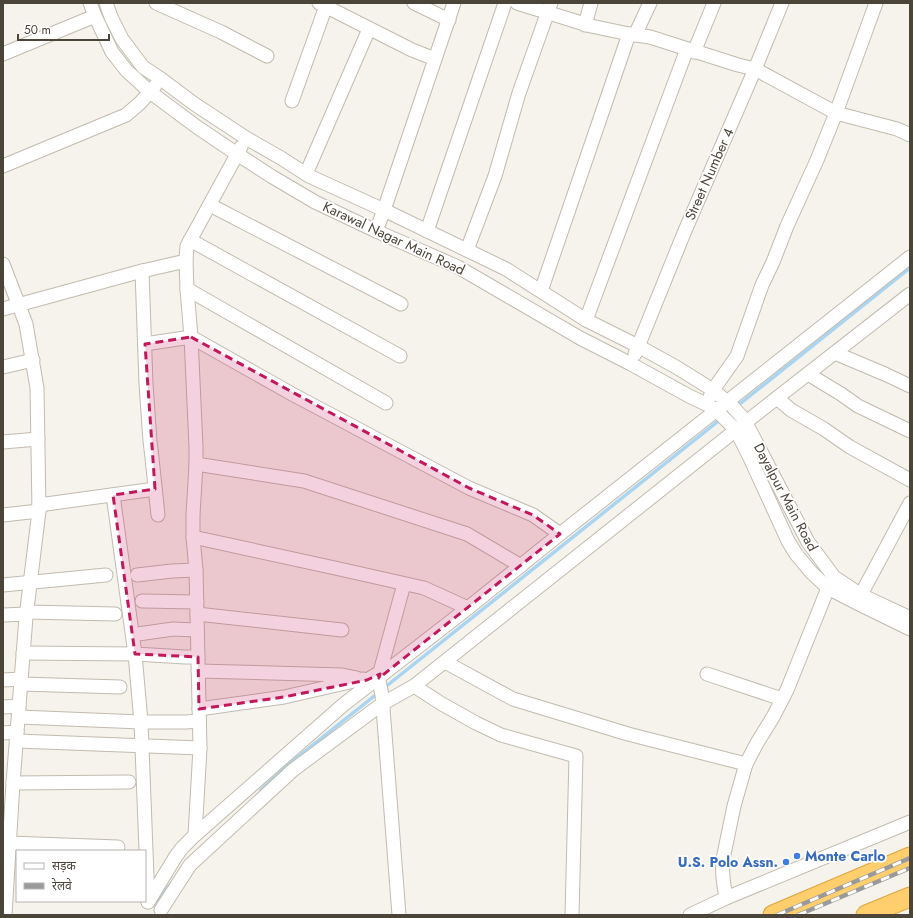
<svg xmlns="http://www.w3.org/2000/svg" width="913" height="918" font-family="Jost,'Noto Sans Devanagari',sans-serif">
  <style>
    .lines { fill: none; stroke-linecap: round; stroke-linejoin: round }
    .stream { stroke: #a9d4f2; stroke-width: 3.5 }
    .minor-casing { stroke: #c2bbae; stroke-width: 15 }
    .highway-casing { stroke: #e0a43c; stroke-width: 21 }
    .minor { stroke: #fff; stroke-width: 13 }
    .highway { stroke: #ffcf6e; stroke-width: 19 }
    .rail-casing { stroke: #9a9a9a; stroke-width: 4.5 }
    .rail { stroke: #fff; stroke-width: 3; stroke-dasharray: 9; stroke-linecap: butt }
    .marked { fill: #c2185b; fill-opacity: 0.2; stroke: #c2185b; stroke-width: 3; stroke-dasharray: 8 5; stroke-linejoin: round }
    .shop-dot { fill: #3f7fe0; stroke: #fff; stroke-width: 1.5 }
    .labels { text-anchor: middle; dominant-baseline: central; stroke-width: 3.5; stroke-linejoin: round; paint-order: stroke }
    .street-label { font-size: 14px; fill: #4b4439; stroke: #fff }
    .shop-label { font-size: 14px; font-weight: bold; fill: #366cbe; stroke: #fff; text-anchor: start }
  </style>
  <rect width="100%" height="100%" fill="#f6f3ec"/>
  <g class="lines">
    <g class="stream">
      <polyline points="384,688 910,268"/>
      <polyline points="261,790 289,764 378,693"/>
      <polyline points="155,902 171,884"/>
    </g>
    <defs>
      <g id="minor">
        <polyline points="90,3 95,16 112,52 126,70 150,92 197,127 237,154 271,176 315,202 376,231 458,267 580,338 631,364 689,396 706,404 716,410 736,430 750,458 788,541 796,554 811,572 828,588 857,603 910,629"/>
        <polyline points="106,3 111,17 122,39 143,67 161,79 193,103 246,138 281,158 309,176 384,210 506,269 586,320 638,346 676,367 713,390 732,406 744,419 808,542 834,577 861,595 910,618"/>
        <polyline points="156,3 221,32 267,56"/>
        <polyline points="319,3 412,50 435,59"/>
        <polyline points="414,3 449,20"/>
        <polyline points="517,3 591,26 629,34 650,37 738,65 755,69 836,113 897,129 910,135"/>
        <polyline points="585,25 591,3"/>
        <polyline points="635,35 650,3"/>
        <polyline points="694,52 714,3"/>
        <polyline points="3,54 95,16"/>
        <polyline points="292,101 326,6"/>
        <polyline points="3,166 126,115 140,103 155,86"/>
        <polyline points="306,174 369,29"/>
        <polyline points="210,205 401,304"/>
        <polyline points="376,231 384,210 454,3"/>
        <polyline points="427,231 505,3"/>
        <polyline points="190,240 400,356"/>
        <polyline points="467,250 495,176 519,93 551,3"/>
        <polyline points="3,264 26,324 37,388 39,511 26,617 13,783 5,915"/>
        <polyline points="142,271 146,384 150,441 151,449 158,515"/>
        <polyline points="187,289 386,403"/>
        <polyline points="541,291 629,34"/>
        <polyline points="3,309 142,271 186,261"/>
        <polyline points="586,320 687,49"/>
        <polyline points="145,344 191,337 292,394 469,488 533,515 560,534"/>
        <polyline points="835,353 887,375 910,386"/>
        <polyline points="635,354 684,233 755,69 782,3"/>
        <polyline points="3,367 33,360"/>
        <polyline points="808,374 841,394 858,406 910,431"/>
        <polyline points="710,397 713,390 737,356 762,285 773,262 787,226 817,160 836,113 876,3"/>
        <polyline points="777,398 791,410 824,429 850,447 910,480"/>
        <polyline points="3,442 38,439"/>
        <polyline points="196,464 304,481 467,534 521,566"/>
        <polyline points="113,495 135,654 141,722 148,902"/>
        <polyline points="39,505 155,489"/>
        <polyline points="3,515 39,511"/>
        <polyline points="193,537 335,568 424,588 468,608"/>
        <polyline points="137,575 172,571 196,570"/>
        <polyline points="3,585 106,575"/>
        <polyline points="142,601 197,602"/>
        <polyline points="857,602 910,503"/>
        <polyline points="27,612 115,614"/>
        <polyline points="197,614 342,630"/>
        <polyline points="3,615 26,614"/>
        <polyline points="138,634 173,629 197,630"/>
        <polyline points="23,653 135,654 185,657 198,657"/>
        <polyline points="445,662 513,699 628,734 746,764"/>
        <polyline points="198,671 342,675 357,678"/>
        <polyline points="707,674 782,699"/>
        <polyline points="3,680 21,679"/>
        <polyline points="21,684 120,687"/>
        <polyline points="414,686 442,704 476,723 501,735 576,756 572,915"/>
        <polyline points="3,707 19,706"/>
        <polyline points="199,709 284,697 363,679 367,680 377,674"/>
        <polyline points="19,717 141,722 186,722 199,721"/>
        <polyline points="3,733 17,732"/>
        <polyline points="17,741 200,748"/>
        <polyline points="13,783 129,782"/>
        <polyline points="195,835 200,748 196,570 193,537 193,515 196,464 196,447 191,337 187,289 186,261 187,246 241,147"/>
        <polyline points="9,843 118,847"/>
        <path d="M 726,898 C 724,885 721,873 723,859 L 734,806 L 746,764 L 757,743 L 773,717 L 787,690 L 828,588"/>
        <polyline points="148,902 176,856 182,848 195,835 343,705 468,608 560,534 910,257"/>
        <polyline points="161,910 190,865 293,770 382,704 414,686 746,422 910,294"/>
        <polyline points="399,915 382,695 379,681 380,672 404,584"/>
        <polyline points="690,915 726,898 910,822"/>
      </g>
      <g id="highway">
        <polyline points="773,915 910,857"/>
        <polyline points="866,915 910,897"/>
      </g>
    </defs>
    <use href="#minor" class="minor-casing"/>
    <use href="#highway" class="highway-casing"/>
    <use href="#minor" class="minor"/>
    <use href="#highway" class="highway"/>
    <defs>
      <g id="rail">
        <polyline points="777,915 910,858"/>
        <polyline points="798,915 910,868"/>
      </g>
    </defs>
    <use href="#rail" class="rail-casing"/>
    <use href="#rail" class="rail"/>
  </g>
  <path class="marked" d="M 191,337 L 469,488 L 533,515 L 560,534 L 379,678 L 380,674 L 367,680 L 284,697 L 199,709 L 198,657 L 135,654 L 113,495 L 155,489 L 145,344 Z"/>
  <g class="shop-dot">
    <circle cx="797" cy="856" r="4"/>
    <circle cx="786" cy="862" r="4"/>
  </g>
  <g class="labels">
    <g class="street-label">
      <text transform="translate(709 174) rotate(-66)">Street Number 4</text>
      <text transform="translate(394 238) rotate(25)">Karawal Nagar Main Road</text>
      <text transform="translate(786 497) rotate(62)">Dayalpur Main Road</text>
    </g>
    <g class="shop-label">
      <text x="805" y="856">Monte Carlo</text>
      <text x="778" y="862" text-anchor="end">U.S. Polo Assn.</text>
    </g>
  </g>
  <rect width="913" height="918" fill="none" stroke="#4b4439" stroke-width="8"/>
  <rect x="16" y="850" width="130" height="52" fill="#ffffff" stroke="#b7b4b0"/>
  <rect x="24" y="863" width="20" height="6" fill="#ffffff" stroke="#b7b4b0"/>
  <text x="52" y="870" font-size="12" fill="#4b4439">सड़क</text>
  <rect x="24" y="883" width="20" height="6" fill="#9a9a9a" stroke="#b7b4b0"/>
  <text x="52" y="890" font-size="12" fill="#4b4439">रेलवे</text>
  <path d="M18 34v6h91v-6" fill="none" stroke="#4b4439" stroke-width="2"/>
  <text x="24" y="34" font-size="12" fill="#4b4439" stroke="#ffffff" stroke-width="3" paint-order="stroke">50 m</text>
</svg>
